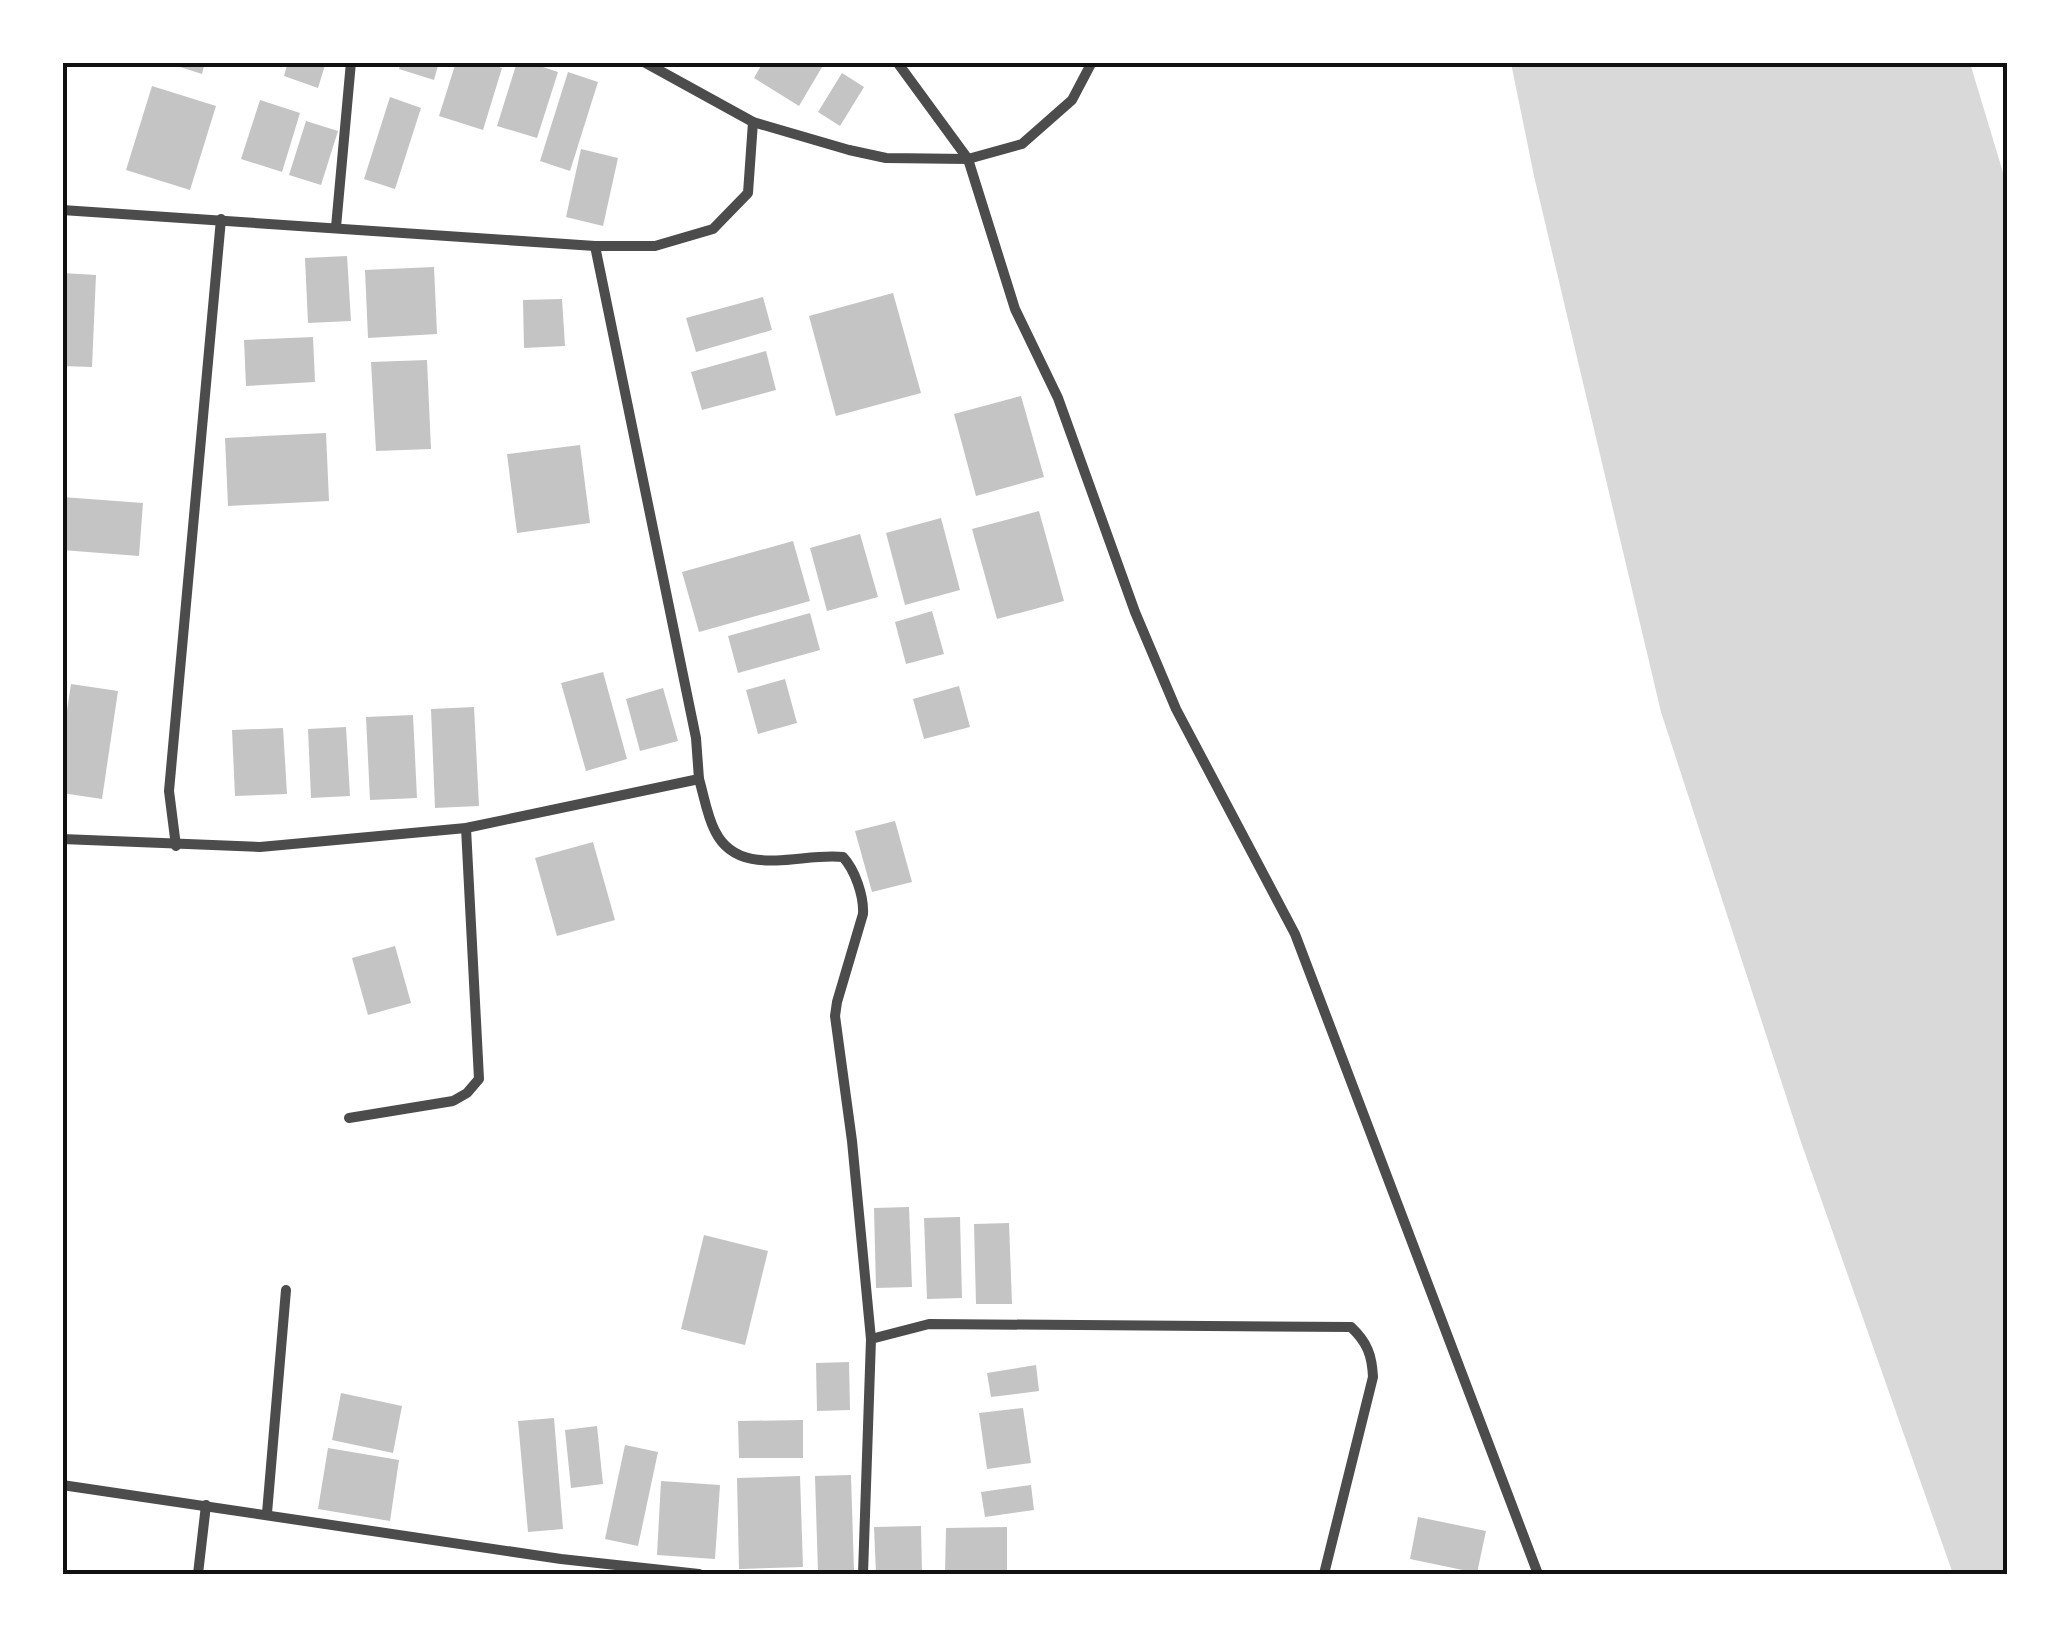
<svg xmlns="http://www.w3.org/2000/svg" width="2070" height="1637" font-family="Mulish,sans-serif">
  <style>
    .water { fill: #d9d9d9 }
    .building { fill: #c4c4c4 }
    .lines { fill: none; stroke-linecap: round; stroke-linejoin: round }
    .minor { stroke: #4c4c4c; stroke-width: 10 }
    .neatline { fill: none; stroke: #111; stroke-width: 4 }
  </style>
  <rect width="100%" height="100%" fill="#fff"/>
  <polygon class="water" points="1511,63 1970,63 2008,189 2007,1574 1953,1574 1801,1142 1661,712 1534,176"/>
  <g class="building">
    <polygon points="178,62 205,62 202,74 177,66"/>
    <polygon points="288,62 326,62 318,88 284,76"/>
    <polygon points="401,62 439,62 434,80 399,69"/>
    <polygon points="456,62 485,62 502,68 483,130 439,116"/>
    <polygon points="517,62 528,62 558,72 537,138 497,126"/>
    <polygon points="763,62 825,62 799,106 754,78"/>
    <polygon points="568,72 598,82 570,171 540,161"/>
    <polygon points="842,73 864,87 840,126 818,112"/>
    <polygon points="152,86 216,106 190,190 126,170"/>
    <polygon points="390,97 421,108 395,189 364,179"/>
    <polygon points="260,100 300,113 282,172 241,159"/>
    <polygon points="306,121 338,131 321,185 289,175"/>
    <polygon points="581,149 618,158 603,226 566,217"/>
    <polygon points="347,256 351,321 308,323 305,258"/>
    <polygon points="434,267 437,334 368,338 365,270"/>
    <polygon points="62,273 96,275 92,367 62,366"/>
    <polygon points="893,293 921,393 836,416 809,316"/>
    <polygon points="763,297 772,330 696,352 686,318"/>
    <polygon points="562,299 565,346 524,348 523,300"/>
    <polygon points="313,337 315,382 246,386 244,340"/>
    <polygon points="766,351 776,390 702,410 691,372"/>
    <polygon points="427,360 431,449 376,451 371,362"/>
    <polygon points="1021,396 1044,477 976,496 954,414"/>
    <polygon points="326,433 329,501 228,506 225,438"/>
    <polygon points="580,445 590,523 517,533 507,454"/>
    <polygon points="62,497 143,503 139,556 62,550"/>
    <polygon points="1039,511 1064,601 997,619 972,529"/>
    <polygon points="941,518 960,590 905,605 886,533"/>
    <polygon points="860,534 878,597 827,611 810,548"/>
    <polygon points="793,541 810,601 699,632 682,572"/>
    <polygon points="932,611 944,654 906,664 895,622"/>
    <polygon points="810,613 820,650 738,673 728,636"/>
    <polygon points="603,672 627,759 586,771 561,683"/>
    <polygon points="785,679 797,723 758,734 746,690"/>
    <polygon points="71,684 118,691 102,799 62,793 62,743"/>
    <polygon points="959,686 970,727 924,739 913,699"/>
    <polygon points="663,688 678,741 640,751 626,699"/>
    <polygon points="474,707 479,806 435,808 431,709"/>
    <polygon points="413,715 417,798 370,800 366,717"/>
    <polygon points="346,727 350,796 311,798 308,729"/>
    <polygon points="283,728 287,794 235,796 232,730"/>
    <polygon points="895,821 912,882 872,892 855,831"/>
    <polygon points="593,842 615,920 557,936 535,858"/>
    <polygon points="395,946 411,1003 368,1015 352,958"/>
    <polygon points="909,1207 912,1287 876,1288 874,1208"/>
    <polygon points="960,1217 962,1298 927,1299 924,1218"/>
    <polygon points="1009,1223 1012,1304 976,1304 974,1224"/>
    <polygon points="704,1235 768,1251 745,1345 681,1329"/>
    <polygon points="849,1362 850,1410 817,1411 816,1363"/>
    <polygon points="1036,1365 1039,1391 991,1397 987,1373"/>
    <polygon points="341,1393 402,1406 393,1453 332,1440"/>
    <polygon points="1023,1408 1031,1463 987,1469 979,1413"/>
    <polygon points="554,1418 563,1529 528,1532 518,1421"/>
    <polygon points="803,1420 803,1458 739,1458 738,1421"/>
    <polygon points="597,1426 603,1484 571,1488 565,1430"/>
    <polygon points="625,1445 658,1452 638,1546 605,1539"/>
    <polygon points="328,1448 399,1460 390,1521 318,1509"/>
    <polygon points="851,1475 854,1572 818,1573 815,1476"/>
    <polygon points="800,1476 803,1567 739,1569 737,1478"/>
    <polygon points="661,1481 720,1485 715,1559 657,1555"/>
    <polygon points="1031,1485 1034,1510 985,1517 981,1492"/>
    <polygon points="1418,1517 1486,1531 1477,1573 1410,1559"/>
    <polygon points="921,1526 922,1574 876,1574 874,1527"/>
    <polygon points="1007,1527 1007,1574 945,1574 946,1528"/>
  </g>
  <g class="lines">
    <g class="minor">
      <polyline points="644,62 753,122 849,150 886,158 968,159 1022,144 1072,100 1092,62"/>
      <polyline points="897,62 968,159 1015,309 1058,398 1135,612 1176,709 1295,934 1538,1574"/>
      <polyline points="62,210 595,246 655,246 713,229 748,193 753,122"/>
      <polyline points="336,227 351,62"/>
      <path d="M 699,779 C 704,796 707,816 715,831 C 739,880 801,852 843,857 C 855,870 864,896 863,914 L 837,1002 L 835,1016 L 852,1141 L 871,1339"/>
      <polyline points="62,839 260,847 466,828 699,779 696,738 595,246"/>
      <polyline points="176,846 169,791 221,219"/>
      <polyline points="349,1118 453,1101 467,1093 479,1079 466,828"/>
      <polyline points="62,1485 561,1559 699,1574"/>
      <polyline points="267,1513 286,1290"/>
      <polyline points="198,1574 206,1505"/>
      <path d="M 863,1574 L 871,1339 L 929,1324 L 1351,1327 C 1367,1342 1372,1355 1373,1377 L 1324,1574"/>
    </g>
  </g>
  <rect width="2070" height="1637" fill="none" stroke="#ffffff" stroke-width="130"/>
  <rect x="65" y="65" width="1940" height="1507" class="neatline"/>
</svg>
